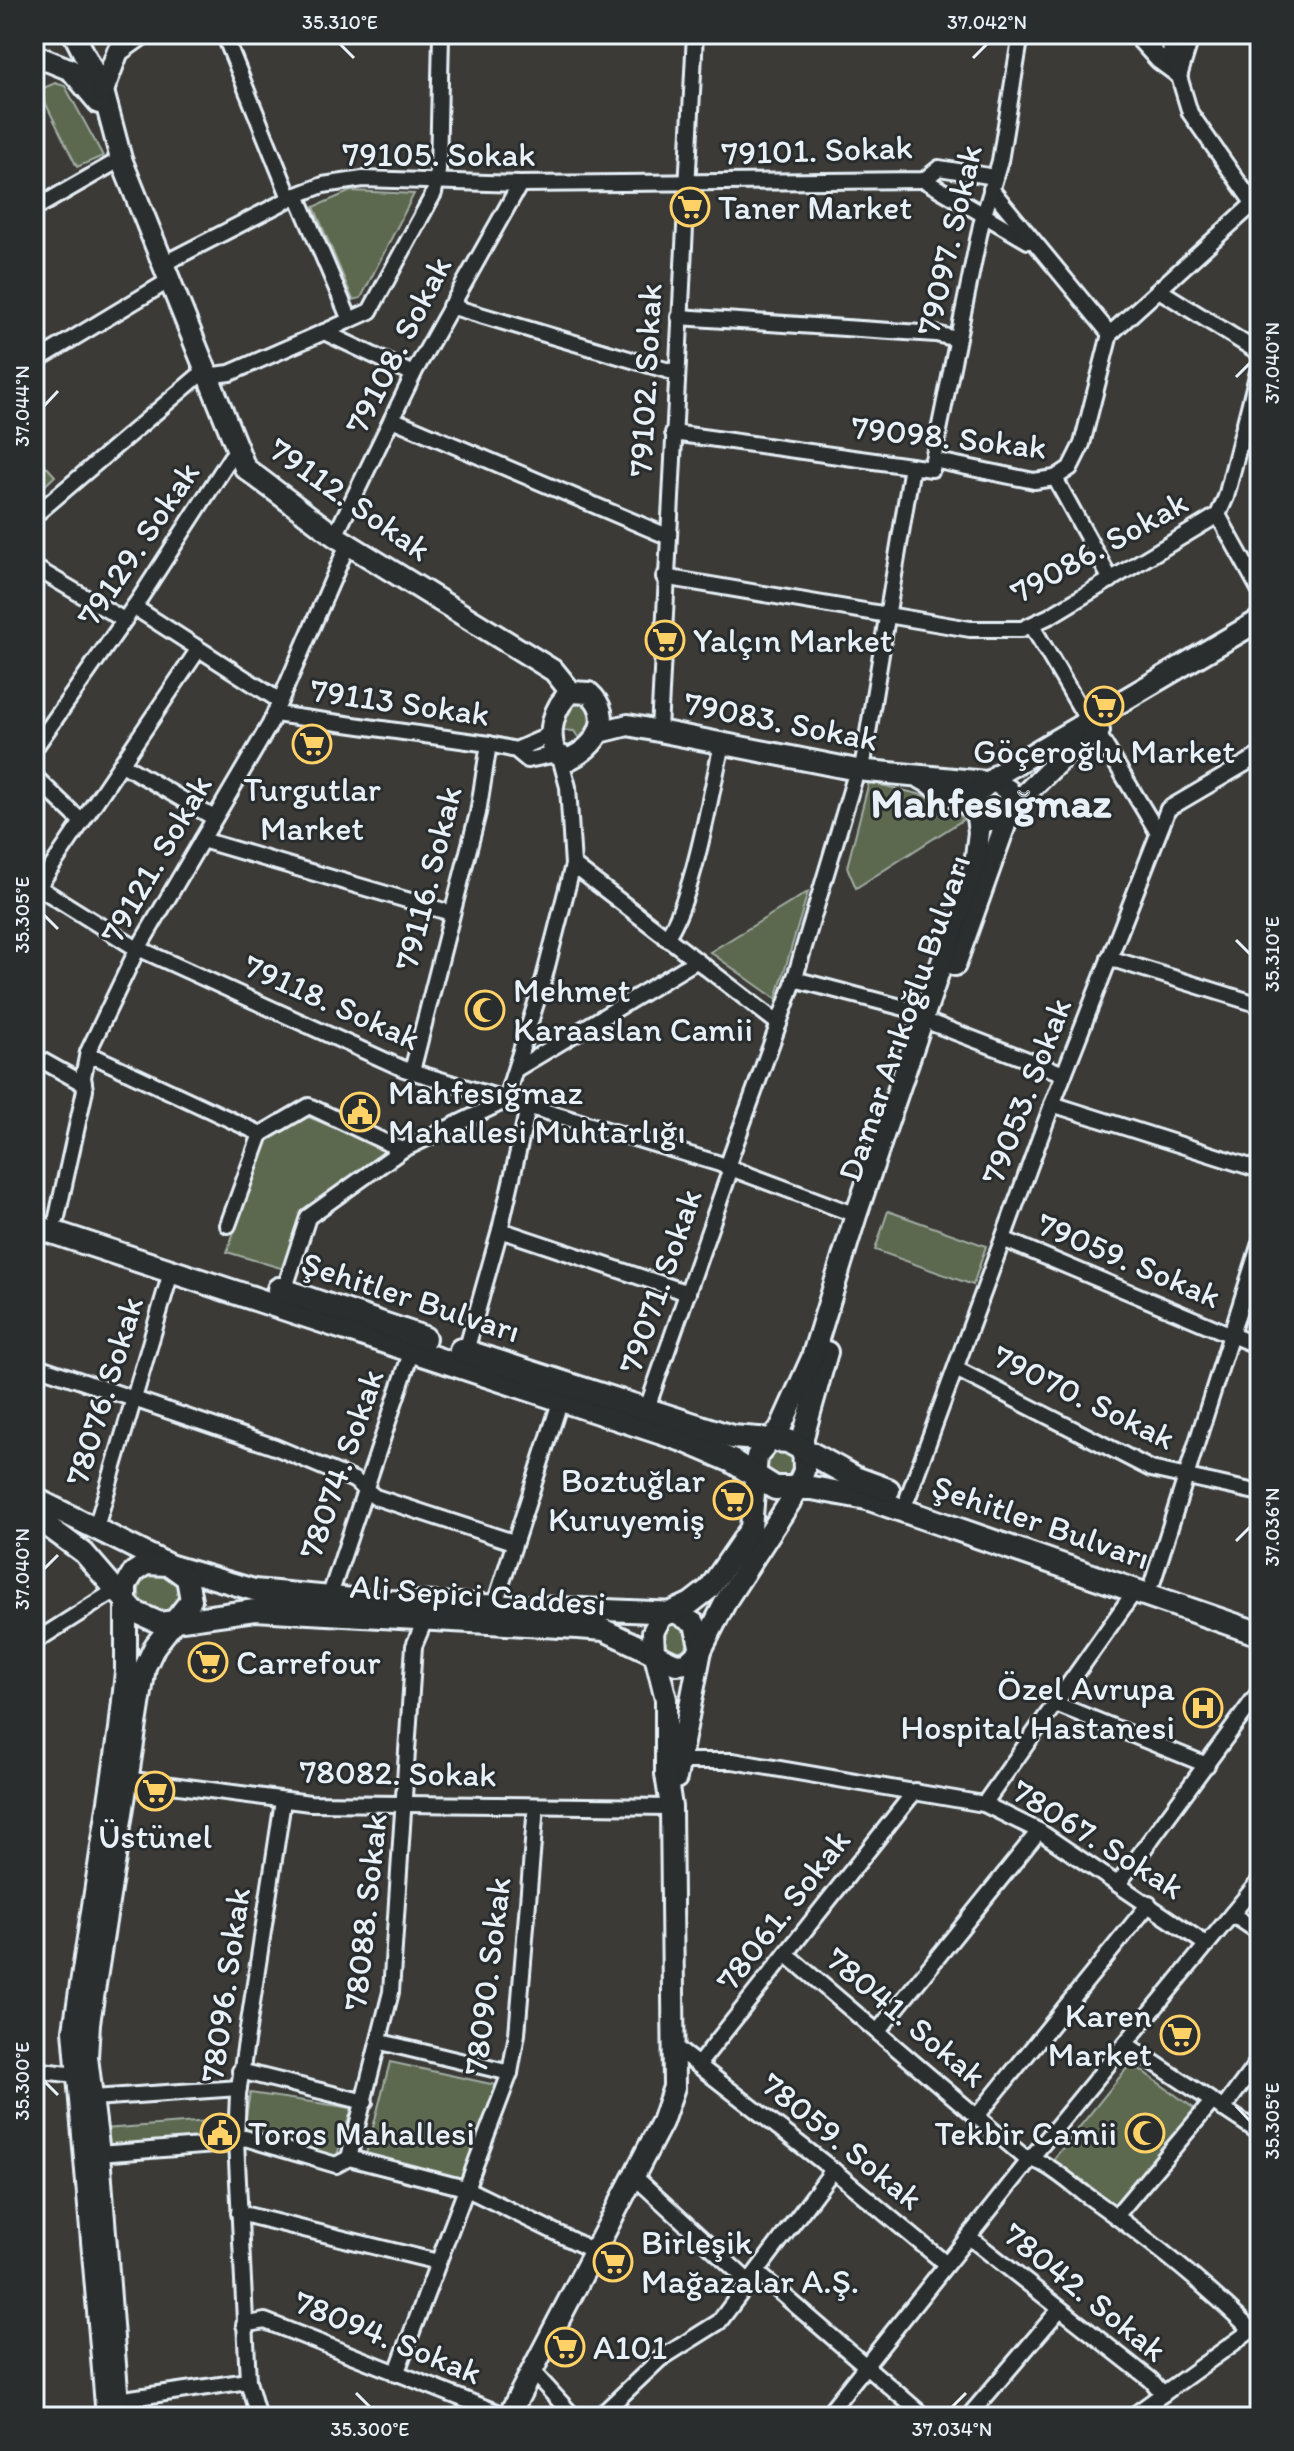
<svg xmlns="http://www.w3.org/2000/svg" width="1294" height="2451" font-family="Itim,sans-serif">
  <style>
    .green { fill: #5d6950; stroke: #a2ada4; stroke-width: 2 }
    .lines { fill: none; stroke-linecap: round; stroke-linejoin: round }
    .minor-casing { stroke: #e8f1f8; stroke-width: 20 }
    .tertiary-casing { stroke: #e8f1f8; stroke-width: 24 }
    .secondary-casing { stroke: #e8f1f8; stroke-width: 26 }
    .primary-casing { stroke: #e8f1f8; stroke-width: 28 }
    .minor { stroke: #2a2d2e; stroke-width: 14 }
    .tertiary { stroke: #2a2d2e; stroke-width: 18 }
    .secondary { stroke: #2a2d2e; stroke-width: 20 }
    .primary { stroke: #2a2d2e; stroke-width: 22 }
    .ticks { fill: none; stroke: #e8f1f8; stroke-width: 3 }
    .labels { text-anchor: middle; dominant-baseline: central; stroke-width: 6; stroke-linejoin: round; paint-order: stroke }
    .street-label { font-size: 34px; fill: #e8f1f8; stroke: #2a2d2e }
    .poi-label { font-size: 34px; fill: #e8f1f8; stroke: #2a2d2e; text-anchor: start }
    .district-label { font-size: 42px; font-weight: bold; fill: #e8f1f8; stroke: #2a2d2e }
    .neatline { fill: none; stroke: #e8f1f8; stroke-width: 3 }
    .ticks-label { font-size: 20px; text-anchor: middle; fill: #e8f1f8 }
  </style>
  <rect width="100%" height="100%" fill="#3b3a37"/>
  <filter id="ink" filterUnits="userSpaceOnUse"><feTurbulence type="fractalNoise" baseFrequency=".0125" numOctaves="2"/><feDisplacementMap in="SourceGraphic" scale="16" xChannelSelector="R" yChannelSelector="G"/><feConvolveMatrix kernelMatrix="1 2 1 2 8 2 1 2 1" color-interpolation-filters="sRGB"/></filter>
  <g filter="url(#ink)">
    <g class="green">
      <polygon points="55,83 65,86 103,156 77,167 39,90"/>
      <polygon points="351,191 414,194 361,298 353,300 314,207"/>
      <polygon points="34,453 55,476 35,495 34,494"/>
      <polygon points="582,704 592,712 595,724 581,741 574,731 558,730 569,705"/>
      <polygon points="869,782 943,800 964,819 856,888 847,867"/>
      <polygon points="808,892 776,999 710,952"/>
      <polygon points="306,1116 389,1150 304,1209 284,1269 227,1252 266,1139"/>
      <polygon points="888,1211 986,1246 973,1285 875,1250"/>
      <circle cx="781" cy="1463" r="14"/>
      <circle cx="159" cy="1592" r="20"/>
      <circle cx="675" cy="1638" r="14"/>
      <polygon points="390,2062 500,2086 458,2184 365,2158"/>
      <polygon points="1131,2063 1199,2112 1120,2212 1052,2161"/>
      <polygon points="250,2093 352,2108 336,2158 242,2139"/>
      <polygon points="223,2120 224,2142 106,2146 104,2129"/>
    </g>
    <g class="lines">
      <defs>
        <g id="minor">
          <polyline points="224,34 290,198"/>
          <polyline points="1178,73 1190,113 1260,213"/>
          <polyline points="924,180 1028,241"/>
          <polyline points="991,189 1110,334"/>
          <polyline points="297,195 350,320 324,332"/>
          <polyline points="34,209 121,159"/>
          <polyline points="163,264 297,195 323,185 363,179 520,184 924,180 939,168 995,177"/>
          <polyline points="1159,290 1260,353"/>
          <polyline points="450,306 676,373"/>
          <polyline points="679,317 936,334 957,339"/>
          <polyline points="350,320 370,311 434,193 438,171 441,34"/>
          <polyline points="34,362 170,280"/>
          <polyline points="392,419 667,536"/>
          <polyline points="673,433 932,469 933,460 1034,481 1055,478 1111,580"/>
          <polyline points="933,460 981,225 1000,161 1021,34"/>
          <polyline points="1055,478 1070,468 1082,444 1110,334 1253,204"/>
          <polyline points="1218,515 1260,591"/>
          <polyline points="34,516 197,377 230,373 324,332 413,374"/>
          <polyline points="335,536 416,369 520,184"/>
          <polyline points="34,567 124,620"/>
          <polyline points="664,577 970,629 1022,629 1050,616 1218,515 1226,497 1260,364"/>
          <polyline points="134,607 280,701"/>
          <polyline points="1032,626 1089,723"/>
          <polyline points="275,714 489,744 516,750 528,760 556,754"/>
          <polyline points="659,730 695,34"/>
          <polyline points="1097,732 1158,833"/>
          <polyline points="34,749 140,598 231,457 239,459"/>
          <polyline points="516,750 541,739 553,730"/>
          <polyline points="122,764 214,818"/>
          <polyline points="34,776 81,821"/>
          <polyline points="202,840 451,913"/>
          <polyline points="573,865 779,1024"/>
          <polyline points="38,887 131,945 404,1069 717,1163 856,1215"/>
          <polyline points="34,893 198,650"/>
          <path d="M 666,938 C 693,901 711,792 722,744"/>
          <polyline points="1109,958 1260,1005"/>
          <polyline points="794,979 924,1013"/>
          <polyline points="934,1024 1064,1074"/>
          <polyline points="34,1056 84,1084"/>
          <polyline points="87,1058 98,1058 261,1134"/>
          <polyline points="518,1068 696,961"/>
          <polyline points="412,1071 478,813 489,744"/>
          <polyline points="505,1101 544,978 573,865 568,787 560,757"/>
          <polyline points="1052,1104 1260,1170"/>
          <polyline points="727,1167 793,984 857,770 863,763 912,466"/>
          <polyline points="57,1217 85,1090 83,1077 88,1052 135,954 270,724 348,544"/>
          <polyline points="228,1225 261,1134 309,1106 402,1150"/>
          <polyline points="500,1230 688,1293"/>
          <polyline points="1003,1239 1260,1347"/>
          <polyline points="284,1291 308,1217 402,1150 505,1101"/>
          <polyline points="466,1351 500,1230 528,1108"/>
          <polyline points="34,1365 275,1447 354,1480 375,1497 513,1542"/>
          <polyline points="956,1369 1151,1469 1260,1493"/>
          <polyline points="646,1411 730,1171"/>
          <polyline points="908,1497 1055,1097 1168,809 1260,755"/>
          <polyline points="95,1531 172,1269"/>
          <polyline points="1153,1581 1260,1243"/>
          <polyline points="329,1598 412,1350"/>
          <polyline points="494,1607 561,1399"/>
          <polyline points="34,1642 116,1590"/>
          <polyline points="1056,1704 1207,1765"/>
          <polyline points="671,1761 733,1761 984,1804 1039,1831 1207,1945"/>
          <polyline points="125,1779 310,1803 671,1807"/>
          <polyline points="984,1804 1135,1591"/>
          <polyline points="1118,1884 1260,1691"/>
          <polyline points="1232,1914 1260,1933"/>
          <path d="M 786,1954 L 1023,2156 C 1046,2161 1066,2180 1085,2194 C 1143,2235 1201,2280 1251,2330"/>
          <polyline points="879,2030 1039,1831"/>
          <polyline points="381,2042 510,2073"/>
          <polyline points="1126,2044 1260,2133"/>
          <polyline points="676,2048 833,2170 946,2264"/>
          <polyline points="698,2065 915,1791"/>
          <polyline points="34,2070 76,2075"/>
          <polyline points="240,2071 365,2102"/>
          <polyline points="93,2098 239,2088"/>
          <polyline points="1223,2109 1260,2059"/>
          <polyline points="977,2116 1149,1904"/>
          <polyline points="99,2154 227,2144 245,2138 336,2165 349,2158 465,2188 596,2252"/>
          <polyline points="349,2158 391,1992 414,1646 424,1622"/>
          <polyline points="634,2176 750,2283"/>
          <polyline points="239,2213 438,2262"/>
          <polyline points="1116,2216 1212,2102"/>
          <polyline points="969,2237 1151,2380 1163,2394"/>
          <polyline points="758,2273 925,2417"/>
          <polyline points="244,2325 265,2321 509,2417"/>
          <polyline points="533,2372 574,2417"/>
          <polyline points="396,2374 510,2073 517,2034 536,1806"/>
          <polyline points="117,2400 248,2381"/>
          <polyline points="258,2417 248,2381 236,2141 238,2094 283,1801"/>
          <polyline points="599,2417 660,2359 719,2322 833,2170"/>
          <polyline points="825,2417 1031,2158 1260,1880"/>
          <polyline points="968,2417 1060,2309"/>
          <polyline points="1131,2417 1260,2324"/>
        </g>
        <g id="tertiary">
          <polyline points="1136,34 1159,59 1178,73"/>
          <polyline points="1169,34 1177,66"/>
          <polyline points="1178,73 1190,34"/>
        </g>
        <g id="secondary">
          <polyline points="74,34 103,91 121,159 245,468 335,536 554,671 571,692"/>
          <polyline points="34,55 71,70 99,103"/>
          <polyline points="103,91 118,51 142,34"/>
          <path d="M 571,692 L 589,693 C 616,717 596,747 569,759 L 556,754 C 546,733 554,706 571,692 Z"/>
          <polyline points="600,732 628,725 857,770 997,783 1008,790 1011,808 999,820 987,820 974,808 921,778"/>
          <polyline points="955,965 1011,808 1069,751 1099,731"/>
          <polyline points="34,1498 169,1565 254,1590 364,1600 677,1613 695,1624 701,1650 687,1663 676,1664 604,1630 578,1628 255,1610 160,1623 135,1612 84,1553 34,1516"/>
          <polyline points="676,1778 701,1650 727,1599 790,1502 804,1471 803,1437 827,1352"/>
          <polyline points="107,2417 74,2030 120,1729 126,1672 126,1585 134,1572 146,1564 169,1565 187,1578 191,1600 155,1646 145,1667 89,2023 87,2057 99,2154 119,2417"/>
          <polyline points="508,2417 662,2122 674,2087 671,1807 666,1774 666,1699 654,1651 653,1632 661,1617 691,1603 709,1589 751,1528 757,1456 780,1429 812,1358 856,1215 975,865 979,832 974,796 1000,773 1260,620"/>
        </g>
        <g id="primary">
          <polyline points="34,1226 683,1440 732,1461 775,1488 812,1488 867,1498 1260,1634"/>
          <polyline points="279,1289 424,1338"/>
          <polyline points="461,1350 732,1437 788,1441 855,1478 888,1490"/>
        </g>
      </defs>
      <use href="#minor" class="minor-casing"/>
      <use href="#tertiary" class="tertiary-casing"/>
      <use href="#secondary" class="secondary-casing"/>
      <use href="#primary" class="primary-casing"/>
      <use href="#minor" class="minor"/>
      <use href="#tertiary" class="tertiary"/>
      <use href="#secondary" class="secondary"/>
      <use href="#primary" class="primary"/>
    </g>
  </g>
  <path class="ticks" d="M 340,44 L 354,58M 973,58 L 987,44M 1236,377 L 1250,363M 44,406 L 58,391M 44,915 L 58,929M 1236,940 L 1250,954M 1236,1541 L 1250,1527M 44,1569 L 58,1555M 44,2081 L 58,2095M 1236,2106 L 1250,2121M 356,2393 L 370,2407M 952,2407 L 966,2393"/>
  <defs>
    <symbol id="supermarket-ring" viewBox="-11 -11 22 22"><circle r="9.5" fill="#2a2d2e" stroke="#ffd166" stroke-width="1.5"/><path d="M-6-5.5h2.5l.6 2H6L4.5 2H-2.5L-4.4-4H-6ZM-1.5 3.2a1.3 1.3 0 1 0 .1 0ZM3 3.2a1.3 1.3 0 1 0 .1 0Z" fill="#ffd166"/></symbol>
    <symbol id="mosque-ring" viewBox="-11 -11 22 22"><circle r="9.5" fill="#2a2d2e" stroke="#ffd166" stroke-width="1.5"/><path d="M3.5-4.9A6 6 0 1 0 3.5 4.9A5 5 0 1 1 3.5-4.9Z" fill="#ffd166"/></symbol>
    <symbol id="civic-ring" viewBox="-11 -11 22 22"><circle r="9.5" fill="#2a2d2e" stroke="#ffd166" stroke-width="1.5"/><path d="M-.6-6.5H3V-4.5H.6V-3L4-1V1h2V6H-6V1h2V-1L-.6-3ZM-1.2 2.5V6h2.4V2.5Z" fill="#ffd166"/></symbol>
    <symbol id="hospital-ring" viewBox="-11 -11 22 22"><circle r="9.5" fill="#2a2d2e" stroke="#ffd166" stroke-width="1.5"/><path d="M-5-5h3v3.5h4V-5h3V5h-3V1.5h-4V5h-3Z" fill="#ffd166"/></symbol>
  </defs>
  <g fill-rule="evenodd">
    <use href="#supermarket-ring" x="668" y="185" width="44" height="44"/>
    <use href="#supermarket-ring" x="643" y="618" width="44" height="44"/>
    <use href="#supermarket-ring" x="1082" y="684" width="44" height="44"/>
    <use href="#supermarket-ring" x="290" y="722" width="44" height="44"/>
    <use href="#mosque-ring" x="463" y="988" width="44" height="44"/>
    <use href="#civic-ring" x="338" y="1090" width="44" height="44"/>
    <use href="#supermarket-ring" x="711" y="1478" width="44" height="44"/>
    <use href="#supermarket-ring" x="186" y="1640" width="44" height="44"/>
    <use href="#hospital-ring" x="1181" y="1686" width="44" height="44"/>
    <use href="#supermarket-ring" x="133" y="1769" width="44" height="44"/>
    <use href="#supermarket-ring" x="1158" y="2013" width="44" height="44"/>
    <use href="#civic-ring" x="198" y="2111" width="44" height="44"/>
    <use href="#mosque-ring" x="1123" y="2111" width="44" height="44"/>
    <use href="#supermarket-ring" x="591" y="2240" width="44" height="44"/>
    <use href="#supermarket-ring" x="543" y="2325" width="44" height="44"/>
  </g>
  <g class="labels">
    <g class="street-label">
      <text transform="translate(817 150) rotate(-2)">79101. Sokak</text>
      <text x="439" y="154">79105. Sokak</text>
      <text transform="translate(949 240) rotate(-77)">79097. Sokak</text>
      <text transform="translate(398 345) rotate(-63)">79108. Sokak</text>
      <text transform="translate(645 380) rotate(-87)">79102. Sokak</text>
      <text transform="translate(949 437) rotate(6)">79098. Sokak</text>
      <text transform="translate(350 499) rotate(35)">79112. Sokak</text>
      <text transform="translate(138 544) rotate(-56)">79129. Sokak</text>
      <text transform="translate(1099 547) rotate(-29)">79086. Sokak</text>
      <text transform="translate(400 702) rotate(8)">79113 Sokak</text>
      <text transform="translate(781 721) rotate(11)">79083. Sokak</text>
      <text transform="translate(156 859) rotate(-60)">79121. Sokak</text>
      <text transform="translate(428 878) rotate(-76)">79116. Sokak</text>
      <text transform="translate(332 1002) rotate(24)">79118. Sokak</text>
      <text transform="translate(904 1018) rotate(-71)">Damar Arıkoğlu Bulvarı</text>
      <text transform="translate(1026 1091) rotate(-69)">79053. Sokak</text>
      <text transform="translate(1129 1260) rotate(23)">79059. Sokak</text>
      <text transform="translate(660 1281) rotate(-71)">79071. Sokak</text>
      <text transform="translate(411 1297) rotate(18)">Şehitler Bulvarı</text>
      <text transform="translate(104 1391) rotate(-73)">78076. Sokak</text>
      <text transform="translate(1084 1397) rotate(26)">79070. Sokak</text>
      <text transform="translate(341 1464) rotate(-71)">78074. Sokak</text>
      <text transform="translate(1041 1522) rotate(19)">Şehitler Bulvarı</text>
      <text transform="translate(478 1595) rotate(4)">Ali Sepici Caddesi</text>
      <text transform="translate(398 1773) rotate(1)">78082. Sokak</text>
      <text transform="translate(1098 1839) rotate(32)">78067. Sokak</text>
      <text transform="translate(783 1910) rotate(-52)">78061. Sokak</text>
      <text transform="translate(365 1912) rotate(-84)">78088. Sokak</text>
      <text transform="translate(487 1976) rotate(-83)">78090. Sokak</text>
      <text transform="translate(225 1985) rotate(-82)">78096. Sokak</text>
      <text transform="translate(906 2017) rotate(40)">78041. Sokak</text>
      <text transform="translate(842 2141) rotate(39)">78059. Sokak</text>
      <text transform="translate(1085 2292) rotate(39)">78042. Sokak</text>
      <text transform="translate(388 2337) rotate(22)">78094. Sokak</text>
    </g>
    <g class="poi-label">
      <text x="718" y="207">Taner Market</text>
      <text x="693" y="640">Yalçın Market</text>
      <text x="1104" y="751" text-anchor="middle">Göçeroğlu Market</text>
      <text x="312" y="789" text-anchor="middle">Turgutlar<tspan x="312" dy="39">Market</tspan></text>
      <text x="513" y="990">Mehmet<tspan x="513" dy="39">Karaaslan Camii</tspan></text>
      <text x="388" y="1092">Mahfesığmaz<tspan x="388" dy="39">Mahallesi Muhtarlığı</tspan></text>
      <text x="705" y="1480" text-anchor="end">Boztuğlar<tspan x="705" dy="39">Kuruyemiş</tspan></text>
      <text x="236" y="1662">Carrefour</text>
      <text x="1175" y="1688" text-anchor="end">Özel Avrupa<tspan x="1175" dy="39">Hospital Hastanesi</tspan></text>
      <text x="155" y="1836" text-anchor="middle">Üstünel</text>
      <text x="1152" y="2015" text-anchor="end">Karen<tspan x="1152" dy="39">Market</tspan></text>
      <text x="248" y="2133">Toros Mahallesi</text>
      <text x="1117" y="2133" text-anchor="end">Tekbir Camii</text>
      <text x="641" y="2242">Birleşik<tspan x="641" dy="39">Mağazalar A.Ş.</tspan></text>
      <text x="593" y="2347">A101</text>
    </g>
    <g class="district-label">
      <text x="991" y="802">Mahfesığmaz</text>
    </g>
  </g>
  <rect width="1294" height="2451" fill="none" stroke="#2a2d2e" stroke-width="88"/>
  <rect x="44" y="44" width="1206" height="2363" class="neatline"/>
  <g class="ticks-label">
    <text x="340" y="29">35.310°E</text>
    <text x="987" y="29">37.042°N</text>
    <text transform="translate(1272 363) rotate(-90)" y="7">37.040°N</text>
    <text transform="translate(22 406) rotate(-90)" y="7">37.044°N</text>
    <text transform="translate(22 915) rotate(-90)" y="7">35.305°E</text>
    <text transform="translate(1272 954) rotate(-90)" y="7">35.310°E</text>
    <text transform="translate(1272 1527) rotate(-90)" y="7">37.036°N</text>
    <text transform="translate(22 1569) rotate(-90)" y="7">37.040°N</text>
    <text transform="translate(22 2081) rotate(-90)" y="7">35.300°E</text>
    <text transform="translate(1272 2121) rotate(-90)" y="7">35.305°E</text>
    <text x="370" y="2436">35.300°E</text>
    <text x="952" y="2436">37.034°N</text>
  </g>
</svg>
